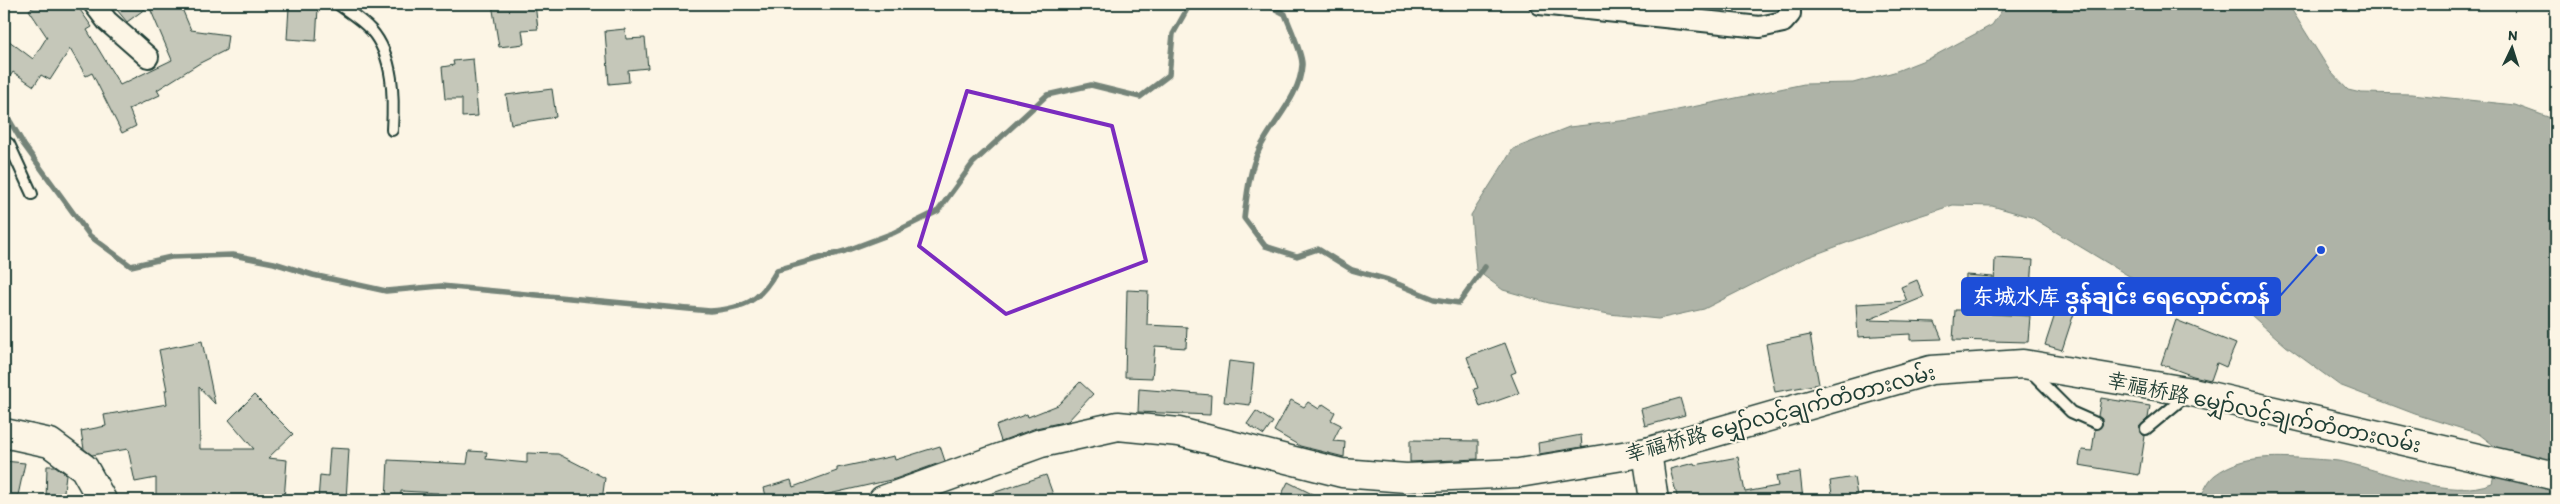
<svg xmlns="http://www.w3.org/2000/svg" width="2560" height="504" font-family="Itim,'LXGW WenKai TC','Noto Sans Myanmar',sans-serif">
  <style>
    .water { fill: #aeb3a7; stroke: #758479 }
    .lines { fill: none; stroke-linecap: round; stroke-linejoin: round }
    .stream { stroke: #758479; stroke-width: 5.5 }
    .building { fill: #c5c7b9; stroke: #1f3d34 }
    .lane-casing { stroke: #1f3d34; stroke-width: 14 }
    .street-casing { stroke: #1f3d34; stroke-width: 24 }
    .secondary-casing { stroke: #1f3d34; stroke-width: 31 }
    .lane { stroke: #fcf5e5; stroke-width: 10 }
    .street { stroke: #fcf5e5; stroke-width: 20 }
    .secondary { stroke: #fcf5e5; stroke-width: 28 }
    .marked { fill: none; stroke: #7b2cbf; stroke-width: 4; stroke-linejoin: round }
    .labels { text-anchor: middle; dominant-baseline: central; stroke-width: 4.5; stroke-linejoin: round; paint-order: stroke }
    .street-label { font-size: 21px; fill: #1f3d34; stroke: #fcf5e5 }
    .leader { fill: none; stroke: #1d4ed8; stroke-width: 2 }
    .callout-dot { fill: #1d4ed8; stroke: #fcf5e5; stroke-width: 2 }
    .callout { fill: #1d4ed8; stroke: #1d4ed8; stroke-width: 2 }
    .callout-label { font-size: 22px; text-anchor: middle; font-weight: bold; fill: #fff }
  </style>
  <rect width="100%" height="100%" fill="#fcf5e5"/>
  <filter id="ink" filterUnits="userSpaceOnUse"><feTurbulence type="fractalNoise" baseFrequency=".02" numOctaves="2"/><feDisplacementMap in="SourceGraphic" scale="10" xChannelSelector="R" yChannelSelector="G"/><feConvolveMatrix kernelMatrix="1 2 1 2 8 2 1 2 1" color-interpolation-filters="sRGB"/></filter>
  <g filter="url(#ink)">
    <path class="water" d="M 2006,4 L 2288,4 L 2330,71 L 2348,90 L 2361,93 L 2412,94 L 2515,105 L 2556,120 L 2556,500 L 2199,500 C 2203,493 2208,480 2215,475 C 2244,453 2280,457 2314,459 C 2324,460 2335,460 2344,462 C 2387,472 2450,500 2492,483 L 2499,454 L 2492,444 L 2479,434 L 2415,414 L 2339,385 L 2286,346 L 2251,315 L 2210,298 L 2155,287 L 2129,276 L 2031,217 L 1992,206 L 1953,205 L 1913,218 L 1803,259 L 1704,309 L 1658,319 L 1609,314 L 1549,303 L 1503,290 L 1476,270 L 1471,215 L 1513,149 L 1569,127 L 1629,120 L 1804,84 L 1853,83 L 1894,72 L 1932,57 L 1992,25 Z"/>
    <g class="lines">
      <g class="stream">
        <path d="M 1266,4 L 1285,14 C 1289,25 1303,54 1302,65 C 1300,97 1272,122 1259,150 C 1249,171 1247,195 1244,218 L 1265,246 L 1297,256 L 1318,249 L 1352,270 L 1388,280 L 1434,299 L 1459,303 L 1485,267"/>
        <path d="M 4,111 L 24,145 L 90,236 L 131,266 L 171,257 L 233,255 L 274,263 L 313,275 L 386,291 L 441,286 L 710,311 C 746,308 760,301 777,270 L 845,251 L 893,233 L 938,211 L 973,163 L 1047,95 L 1091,85 L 1140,97 L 1169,75 L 1173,34 L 1190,4"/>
      </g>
    </g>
    <g class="building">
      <polygon points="38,4 76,4 92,27 87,30 120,85 172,60 149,6 127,22 112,4 180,4 191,30 228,35 226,50 200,63 157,90 160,95 129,109 136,126 122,133 92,73 86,76 70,49 50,80 41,75 34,86 13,72 4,85 4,37 33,59 47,37 29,10"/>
      <polygon points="492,4 535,4 538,29 522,30 524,44 499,47"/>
      <polygon points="289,7 318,8 316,41 287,39"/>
      <polygon points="625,29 626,39 645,38 648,68 628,70 629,82 609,84 605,31"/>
      <polygon points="473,59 478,116 462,117 462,99 445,99 442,67 454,65 453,61"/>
      <polygon points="552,89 556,117 511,124 506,95"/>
      <polygon points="1995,258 2033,260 2031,286 1994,284"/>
      <polygon points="1966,275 1993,277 1991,314 2030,316 2028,342 1953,340 1955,310 1964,310"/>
      <polygon points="1917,280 1924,297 1868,320 1935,322 1942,339 1910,340 1910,334 1858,337 1856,304 1907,301 1901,287"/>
      <polygon points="1127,290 1148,291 1147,325 1187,327 1186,348 1155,346 1152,378 1125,377"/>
      <polygon points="2062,293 2079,298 2062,350 2045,345"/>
      <polygon points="2176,320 2236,344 2226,367 2217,363 2211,380 2193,376 2161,364"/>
      <polygon points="1810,335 1819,384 1775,392 1766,344"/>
      <polygon points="202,341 215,404 199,387 200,449 254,449 229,420 254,395 293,434 268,458 287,460 284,500 156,500 156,478 135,482 128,449 92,455 84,449 81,431 106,426 104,415 167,404 165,390 167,390 159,350"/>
      <polygon points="1505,343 1516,372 1511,374 1519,393 1480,407 1474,389 1478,388 1467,357"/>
      <polygon points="1229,361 1254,364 1250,405 1224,402"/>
      <polygon points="1080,382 1093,394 1068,421 1036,428 1001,441 996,426 1027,414 1028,417 1058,405"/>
      <polygon points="1139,389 1211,395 1210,415 1138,412"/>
      <polygon points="1680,398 1685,415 1645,426 1641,409"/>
      <polygon points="2101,398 2150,406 2148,418 2139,427 2140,433 2145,436 2139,475 2079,465 2082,450 2092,451 2095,430 2102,425 2102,419 2098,416"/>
      <polygon points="1291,400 1304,407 1308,402 1319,409 1323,404 1335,412 1331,420 1341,425 1333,441 1345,442 1344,457 1300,446 1274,431"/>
      <polygon points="1256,411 1273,422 1264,435 1247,424"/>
      <polygon points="1581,435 1582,447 1539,454 1538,443"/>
      <polygon points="1410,440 1478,441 1478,459 1410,462"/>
      <polygon points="940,446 945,461 895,479 829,494 810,500 761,500 760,498 766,496 764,488 791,480 793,487 837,471 837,468 894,456 895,460"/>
      <polygon points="330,448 349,449 346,500 318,500 320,475 328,476"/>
      <polygon points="469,451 487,452 486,459 527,463 527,453 558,454 605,478 602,500 438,500 438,493 401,491 401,500 386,500 388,460 467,464"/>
      <polygon points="1738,457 1745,492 1778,486 1776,476 1800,472 1803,500 1678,500 1670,469 1694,463 1695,465"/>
      <polygon points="4,461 25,463 17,500 4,500"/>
      <polygon points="47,466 55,466 66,474 63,500 46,500"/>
      <polygon points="1046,475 1055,500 979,500 978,498"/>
      <polygon points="1854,477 1857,496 1833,500 1830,481"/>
      <polygon points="1288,482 1324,500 1279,500"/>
    </g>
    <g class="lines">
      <defs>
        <g id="lane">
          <path d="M 338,4 C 349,12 362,20 371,30 C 394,56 394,98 392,130"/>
          <polyline points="4,141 9,144 32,194"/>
          <polyline points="2031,372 2071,412 2096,423"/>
          <polyline points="2146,429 2186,396"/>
        </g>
        <g id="street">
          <polyline points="94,4 107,21 148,57"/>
          <polyline points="1540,4 1760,27 1783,22 1790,14 1790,4"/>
        </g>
        <g id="secondary">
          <polyline points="4,433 50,443 84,468 102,500"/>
          <polyline points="1647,452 1654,500"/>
          <polyline points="883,500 1041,443 1118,426 1179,432 1342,473 1406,478 1519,473 1647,452 1931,370 2023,364 2192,392 2556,476"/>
        </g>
      </defs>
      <use href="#lane" class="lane-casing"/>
      <use href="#street" class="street-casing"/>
      <use href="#secondary" class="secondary-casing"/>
      <use href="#lane" class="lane"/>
      <use href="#street" class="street"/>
      <use href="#secondary" class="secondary"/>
    </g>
  </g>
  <path class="marked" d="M 967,91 L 1112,126 L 1146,261 L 1006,314 L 919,246 Z"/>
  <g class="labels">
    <g class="street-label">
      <text transform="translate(2264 412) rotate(12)">幸福桥路 မျှော်လင့်ချက်တံတားလမ်း</text>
      <text transform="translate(1780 413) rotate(-15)">幸福桥路 မျှော်လင့်ချက်တံတားလမ်း</text>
    </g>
  </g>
  <path class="leader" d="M2321 250L2280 296"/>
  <circle class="callout-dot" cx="2321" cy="250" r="5"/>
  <rect class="callout" x="1962" y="278" width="318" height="37" rx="5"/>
  <g class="callout-label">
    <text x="2121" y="304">东城水库 ဒွန်ချင်း ရေလှောင်ကန်</text>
  </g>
  <rect width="2560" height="504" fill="none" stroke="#fcf5e5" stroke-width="20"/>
  <rect x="10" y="10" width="2540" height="484" fill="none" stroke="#1f3d34" stroke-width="2" filter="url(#ink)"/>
  <g transform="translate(2512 48) rotate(4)" stroke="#fcf5e5" stroke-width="4" paint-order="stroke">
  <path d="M0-4L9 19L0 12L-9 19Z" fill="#1f3d34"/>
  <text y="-8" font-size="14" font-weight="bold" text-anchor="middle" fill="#1f3d34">N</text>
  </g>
</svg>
